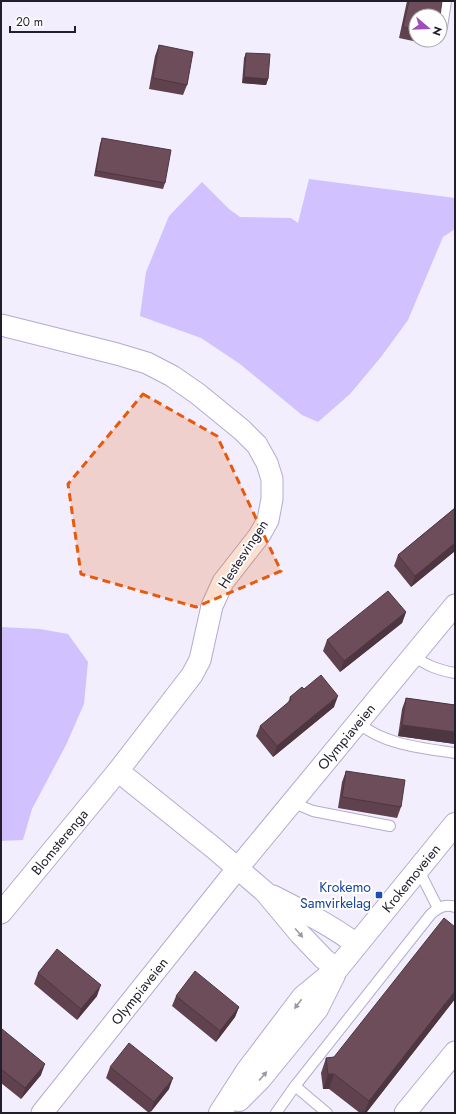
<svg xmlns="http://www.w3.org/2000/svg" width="456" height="1114" font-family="Jost,sans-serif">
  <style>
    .green { fill: #d2c1ff }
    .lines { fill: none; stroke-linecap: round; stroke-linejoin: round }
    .service-casing { stroke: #b4abcd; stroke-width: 12 }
    .minor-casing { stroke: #b4abcd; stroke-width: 23 }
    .secondary-casing { stroke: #b4abcd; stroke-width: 24 }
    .service { stroke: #fff; stroke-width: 10 }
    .minor { stroke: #fff; stroke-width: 21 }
    .secondary { stroke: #fff; stroke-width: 22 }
    .wall { fill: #5f424e }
    .shaded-wall { fill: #4d3640 }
    .building { fill: #6e4d5b; stroke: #4d3640 }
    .oneway { fill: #9c9aa0 }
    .marked { fill: #e8590c; fill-opacity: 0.2; stroke: #e8590c; stroke-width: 3; stroke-dasharray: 8 5; stroke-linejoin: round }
    .transit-dot { fill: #1a4fb4; stroke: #fefefe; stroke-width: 1.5 }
    .labels { text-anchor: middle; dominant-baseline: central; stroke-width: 4; stroke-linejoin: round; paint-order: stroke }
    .street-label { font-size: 14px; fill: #221f2b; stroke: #fefefe }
    .transit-label { font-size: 14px; fill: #164399; stroke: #fefefe; text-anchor: end }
  </style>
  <rect width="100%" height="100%" fill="#f2eefd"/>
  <g class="green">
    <polygon points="309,179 455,198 455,229 443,237 408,320 381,357 350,394 318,422 302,415 240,364 201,338 140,316 146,272 169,216 202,182 229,209 240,217 291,218 298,223"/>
    <polygon points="1,627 40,629 68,634 88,662 84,704 66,745 32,809 23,840 1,841"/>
  </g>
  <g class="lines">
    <defs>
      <g id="service">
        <polyline points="442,27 446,1"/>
        <path d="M 413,655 C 426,666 439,670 455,673"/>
        <path d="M 358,723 C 385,745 422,748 455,753"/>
        <polyline points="294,800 301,806 313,811 390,826"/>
        <polyline points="418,869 438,908"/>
        <polyline points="295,1086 327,1113"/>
        <path d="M 276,1113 L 295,1086 L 431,914 C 439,907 445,904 455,907"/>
      </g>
      <g id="minor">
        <polyline points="1,325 117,354 147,363 172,376 198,394 242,430 257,445 267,463 272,479 272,499 268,520 259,536 223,582 212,606 200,660 192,675 118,771 215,849 265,892 300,934 324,959 337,969"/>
        <path d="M 273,896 C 302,911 331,925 356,944"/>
        <path id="s1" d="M 1,913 L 118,771"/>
        <path id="s2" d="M 42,1113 L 237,869 L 455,605"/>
        <polyline points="405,1113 455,1052"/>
      </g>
      <g id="secondary">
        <polyline points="239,1100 260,1079 317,1009 334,975"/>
        <path id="s3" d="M 220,1113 L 247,1071 L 303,997 L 337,969 L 455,824"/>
      </g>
    </defs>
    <use href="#service" class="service-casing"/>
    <use href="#minor" class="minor-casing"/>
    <use href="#secondary" class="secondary-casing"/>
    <use href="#service" class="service"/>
    <use href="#minor" class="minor"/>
    <use href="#secondary" class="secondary"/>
  </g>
  <g class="wall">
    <polygon points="407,1 442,1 416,16 416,40 435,40 433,44 427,43 427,44 399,38"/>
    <polygon points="159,45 187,85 183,95 149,89 155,56"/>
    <polygon points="246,53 268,79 266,85 242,83 244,58"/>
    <polygon points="102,138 165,183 163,189 94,176 100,144"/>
    <polygon points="455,508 455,551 411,587 394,566 398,555"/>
    <polygon points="406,612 402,623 340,672 323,651 327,640"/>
    <polygon points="304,689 334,707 273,757 256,736 260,726 288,703 290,697"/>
    <polygon points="406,698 455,705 455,744 398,736 402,709"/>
    <polygon points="346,771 401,807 397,818 338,808 342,782"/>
    <polygon points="38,973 97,996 77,1020 34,984"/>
    <polygon points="176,996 239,1007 235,1017 216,1042 172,1006"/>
    <polygon points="455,999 366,1113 360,1113 329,1089 323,1089 321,1073 326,1058 334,1057"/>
    <polygon points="1,1029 41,1075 21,1099 1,1083"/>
    <polygon points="110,1067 169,1089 149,1113 106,1078"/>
  </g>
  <g class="shaded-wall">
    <polygon points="244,77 268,79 266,85 242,83"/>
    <polygon points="455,543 455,551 411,587 415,576"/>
    <polygon points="406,612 402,623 340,672 344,661"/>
    <polygon points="338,696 334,707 273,757 277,746"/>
    <polygon points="402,725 455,732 455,744 398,736"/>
    <polygon points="101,985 97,996 77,1020 81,1009"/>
    <polygon points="455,991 455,999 366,1113 364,1113 369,1101"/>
    <polygon points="239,1007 235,1017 216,1042 220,1031"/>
    <polygon points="45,1064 41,1075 21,1099 25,1088"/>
    <polygon points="328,1074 334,1074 329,1089 323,1089"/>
    <polygon points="173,1078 169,1089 150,1113 154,1102"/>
  </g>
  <g class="building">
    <polygon points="409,1 442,1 440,16 416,16 416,30 403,27"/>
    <polygon points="159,45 193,52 187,85 153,78"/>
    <polygon points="246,53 270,54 268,79 244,77"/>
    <polygon points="102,138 171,150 165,183 96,171"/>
    <polygon points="455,508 455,543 415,576 398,555"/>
    <polygon points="388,591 406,612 344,661 327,640"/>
    <polygon points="321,675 338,696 277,746 260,726 291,700 290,697 302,687 304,689"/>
    <polygon points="406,698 455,705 455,732 402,725"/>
    <polygon points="346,771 405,780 401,807 342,797"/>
    <polygon points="444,918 455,927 455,991 369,1101 334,1074 328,1074 326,1058 334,1057"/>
    <polygon points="57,949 101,985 81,1009 38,973"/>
    <polygon points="195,971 239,1007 220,1031 176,996"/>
    <polygon points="1,1029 2,1029 45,1064 25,1088 1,1069"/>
    <polygon points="129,1043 173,1078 154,1102 110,1067"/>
  </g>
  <defs><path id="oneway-solid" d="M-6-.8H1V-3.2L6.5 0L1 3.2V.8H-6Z"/></defs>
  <g class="oneway">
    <use href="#oneway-solid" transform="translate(299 933) rotate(49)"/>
    <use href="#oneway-solid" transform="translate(298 1004) rotate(127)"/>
    <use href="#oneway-solid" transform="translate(263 1076) rotate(-49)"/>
  </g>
  <path class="marked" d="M 143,394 L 217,436 L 281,571 L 196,607 L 81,574 L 68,484 Z"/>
  <rect class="transit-dot" x="375" y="891" width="8" height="8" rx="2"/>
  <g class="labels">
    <g class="street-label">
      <text transform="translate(243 554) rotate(-57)">Hestesvingen</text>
      <text stroke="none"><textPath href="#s2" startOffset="484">Olympiaveien</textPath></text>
      <text stroke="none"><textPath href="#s1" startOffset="92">Blomsterenga</textPath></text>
      <text stroke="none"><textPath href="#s3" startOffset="304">Krokemoveien</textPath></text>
      <text stroke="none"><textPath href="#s2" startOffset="156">Olympiaveien</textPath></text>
    </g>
    <g class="transit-label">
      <text x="371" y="887">Krokemo<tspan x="371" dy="16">Samvirkelag</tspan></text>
    </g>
  </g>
  <rect width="456" height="1114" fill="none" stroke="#221f2b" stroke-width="4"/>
  <g transform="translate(428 28) rotate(109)"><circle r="19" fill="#fefefe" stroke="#a6a5aa"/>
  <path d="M0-3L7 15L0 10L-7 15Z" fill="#a14cbb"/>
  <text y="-6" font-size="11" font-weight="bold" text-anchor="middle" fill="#221f2b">N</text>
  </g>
  <path d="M10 26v6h65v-6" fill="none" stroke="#221f2b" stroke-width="2"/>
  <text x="16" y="26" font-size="12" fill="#221f2b" stroke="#fefefe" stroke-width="3" paint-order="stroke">20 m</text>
</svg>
